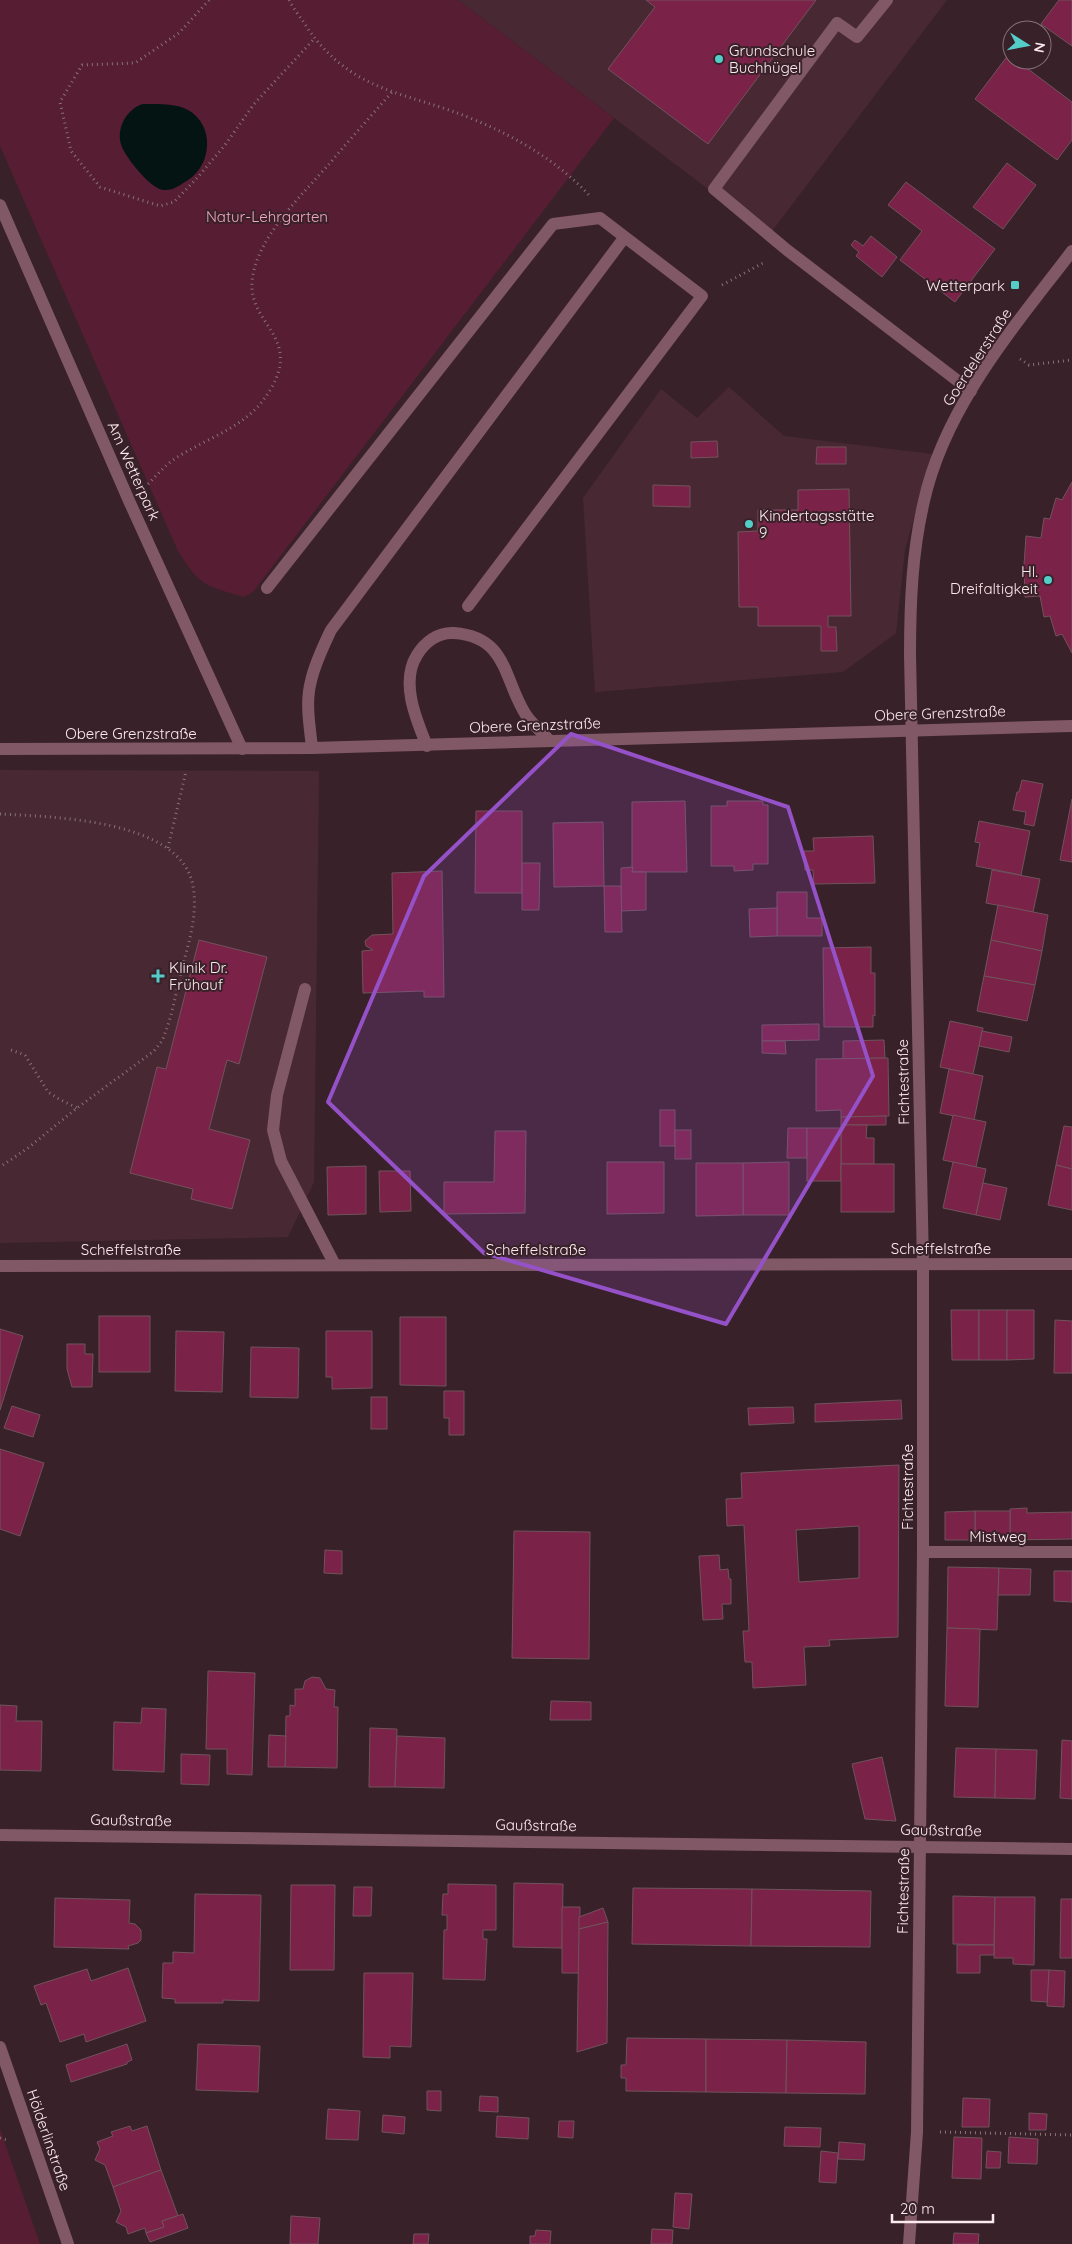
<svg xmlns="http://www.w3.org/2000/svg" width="1072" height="2244" font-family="Quicksand,sans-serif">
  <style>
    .built { fill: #482933 }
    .green { fill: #571d33 }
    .water { fill: #031413 }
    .building { fill: #7a2247; stroke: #70535c; fill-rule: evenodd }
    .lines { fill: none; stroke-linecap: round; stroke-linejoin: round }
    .path { stroke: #877278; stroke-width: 3; stroke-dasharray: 1 4; stroke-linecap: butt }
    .lane { stroke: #815865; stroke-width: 12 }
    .street { stroke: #815865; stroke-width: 12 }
    .marked { fill: #9552c8; fill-opacity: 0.2; stroke: #9552c8; stroke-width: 4; stroke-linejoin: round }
    .poi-dot { fill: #54cdc8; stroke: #392129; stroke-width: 2 }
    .labels { text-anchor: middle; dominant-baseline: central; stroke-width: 4; stroke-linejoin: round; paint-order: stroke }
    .poi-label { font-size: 15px; fill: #fbeaee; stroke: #392129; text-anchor: start }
    .park-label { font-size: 15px; fill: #f4a8c0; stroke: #392129 }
    .street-label { font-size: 15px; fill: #fbeaee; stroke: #392129 }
  </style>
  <rect width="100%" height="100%" fill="#392129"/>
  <g class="built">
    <polygon points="458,0 947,0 769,235"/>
    <polygon points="729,387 784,436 932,454 905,550 896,633 843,672 595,692 583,498 661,389 697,418"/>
    <polygon points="0,770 319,771 314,1182 288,1237 0,1243"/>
  </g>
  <g class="green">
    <path d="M 0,0 L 458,0 L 614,118 L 253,592 L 244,597 C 204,585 201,587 178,551 L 0,146 Z"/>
    <polygon points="0,2129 40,2244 0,2244"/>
  </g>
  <path class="water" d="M 143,104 C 157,104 176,103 188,110 C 215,125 212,165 188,180 C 180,185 173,191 163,190 C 150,188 127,159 122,147 C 115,130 126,109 143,104 Z"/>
  <g class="building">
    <polygon points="646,0 816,0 708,144 608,69 655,7"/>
    <polygon points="1059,0 1072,0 1072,46 1041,24"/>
    <polygon points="1009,54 1012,57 1012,60 1016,60 1072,102 1072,140 1057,160 975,99"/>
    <polygon points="1007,163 1036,185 1003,229 973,207"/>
    <polygon points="906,182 995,249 955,302 900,260 922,231 888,205"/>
    <polygon points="871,236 897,257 882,277 856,256 859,252 851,245 855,240 863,246"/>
    <polygon points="717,441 718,457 691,458 691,442"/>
    <polygon points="817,447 846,447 846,464 816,464"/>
    <polygon points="1072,482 1072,653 1062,634 1056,636 1050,616 1044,617 1040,596 1025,597 1024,565 1026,536 1041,538 1044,518 1050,519 1056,498 1062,500"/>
    <polygon points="653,485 690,486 690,507 653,506"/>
    <polygon points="849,489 851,616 828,616 828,627 836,627 837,651 821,651 821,626 758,626 758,607 739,607 738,532 758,531 758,510 798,510 798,490"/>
    <polygon points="1022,780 1043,784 1034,826 1024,824 1026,812 1013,810 1017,792 1019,792"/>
    <polygon points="1072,799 1072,862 1060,860"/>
    <polygon points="685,801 687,872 632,872 632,802"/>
    <polygon points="727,801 763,801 763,805 768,805 768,864 753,864 753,870 734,871 734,866 711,866 711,806 727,806"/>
    <polygon points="476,811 522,811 522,893 475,893"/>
    <polygon points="979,821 1030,831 1021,875 976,866 980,843 975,842"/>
    <polygon points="603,822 604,886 554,887 553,823"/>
    <polygon points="873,836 875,883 814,884 813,870 805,870 804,851 814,851 813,838"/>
    <polygon points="522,863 540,863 539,910 522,910"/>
    <polygon points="633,867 632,872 646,872 646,910 621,911 621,868"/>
    <polygon points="992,870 1040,879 1033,912 986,903"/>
    <polygon points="442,871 444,997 424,997 424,991 363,993 362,951 373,950 366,946 365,941 372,935 393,934 392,873"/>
    <polygon points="604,886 621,886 622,932 605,932"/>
    <polygon points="777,892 807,892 807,918 822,918 822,936 777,936"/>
    <polygon points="998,905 1048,915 1042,951 991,940"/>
    <polygon points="777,908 777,936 750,937 749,909"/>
    <polygon points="199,940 267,957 239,1064 227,1060 209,1129 250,1140 232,1209 191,1199 193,1189 130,1173 157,1067 166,1069"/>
    <polygon points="991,940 1042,951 1035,985 984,976"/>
    <polygon points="871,947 871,973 875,973 875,1016 873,1015 873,1027 824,1027 823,948"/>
    <polygon points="984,976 1035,985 1027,1021 977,1011"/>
    <polygon points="950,1021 983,1028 973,1074 940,1067"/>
    <polygon points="819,1024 819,1040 762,1041 762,1025"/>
    <polygon points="982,1031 1012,1037 1009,1052 979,1046"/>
    <polygon points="884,1040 885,1058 843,1059 843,1041"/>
    <polygon points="762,1041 785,1041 786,1054 762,1053"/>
    <polygon points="888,1058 889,1116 841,1117 841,1110 816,1111 816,1059"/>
    <polygon points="949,1069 983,1076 974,1120 940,1113"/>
    <rect x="660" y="1110" width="15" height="36"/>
    <polygon points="953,1115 986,1122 976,1167 943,1160"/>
    <polygon points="886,1116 886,1125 841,1125 841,1117"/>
    <polygon points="841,1125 867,1125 866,1138 874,1138 874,1164 841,1164"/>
    <polygon points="1064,1126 1072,1127 1072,1169 1056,1165"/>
    <polygon points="788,1128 807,1128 807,1158 787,1158"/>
    <rect x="807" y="1128" width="34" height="53"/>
    <rect x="675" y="1130" width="16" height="29"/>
    <polygon points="495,1131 526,1131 525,1213 444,1214 444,1182 494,1182"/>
    <polygon points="607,1162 664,1162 664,1213 607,1214"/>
    <polygon points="789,1162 789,1215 743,1215 743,1163"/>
    <polygon points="953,1162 986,1169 976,1215 943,1208"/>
    <polygon points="696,1163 743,1163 743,1215 696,1216"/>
    <rect x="841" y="1164" width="53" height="48"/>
    <polygon points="1056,1165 1072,1169 1072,1210 1048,1205"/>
    <polygon points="366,1166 366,1214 328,1215 327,1167"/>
    <polygon points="379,1171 410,1171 411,1211 380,1212"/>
    <polygon points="983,1183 1007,1188 1000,1220 976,1215"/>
    <polygon points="951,1310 979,1310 979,1360 952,1360"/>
    <rect x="979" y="1310" width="28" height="50"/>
    <polygon points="1007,1310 1034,1310 1034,1359 1007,1360"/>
    <rect x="99" y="1316" width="51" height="56"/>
    <polygon points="400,1317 446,1317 446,1386 400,1385"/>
    <polygon points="1055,1320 1072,1321 1072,1373 1054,1373"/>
    <polygon points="0,1329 23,1336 0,1410"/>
    <polygon points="176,1331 224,1332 222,1392 175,1391"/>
    <polygon points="326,1331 372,1331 372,1388 332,1389 332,1377 326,1377"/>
    <polygon points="67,1344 85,1344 85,1354 93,1354 92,1387 72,1387 67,1369"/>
    <polygon points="251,1347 299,1348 298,1398 250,1397"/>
    <polygon points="444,1391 464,1391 464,1435 449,1435 449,1418 444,1418"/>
    <rect x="371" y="1397" width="16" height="32"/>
    <polygon points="901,1400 902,1419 815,1422 815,1404"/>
    <polygon points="12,1406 40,1415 33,1437 4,1428"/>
    <polygon points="793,1407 794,1423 749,1425 748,1408"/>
    <polygon points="0,1449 44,1463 20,1536 0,1529"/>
    <path d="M 899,1465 L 898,1637 L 829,1640 L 830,1646 L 804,1647 L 806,1685 L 753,1688 L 752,1662 L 745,1662 L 743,1631 L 749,1631 L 744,1525 L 727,1526 L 726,1499 L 742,1498 L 741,1473 ZM 859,1526 L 859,1578 L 799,1582 L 796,1530 Z"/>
    <polygon points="1027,1508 1027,1513 1072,1512 1072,1539 1010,1540 1010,1509"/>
    <rect x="975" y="1511" width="35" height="29"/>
    <polygon points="975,1511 975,1540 945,1540 945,1512"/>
    <polygon points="514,1531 590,1532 589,1659 512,1658"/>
    <polygon points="325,1550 342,1551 342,1574 324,1573"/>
    <polygon points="719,1555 720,1570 728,1569 729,1579 731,1579 731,1604 722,1604 723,1619 703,1620 699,1556"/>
    <polygon points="948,1567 999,1568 997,1630 947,1628"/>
    <polygon points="999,1568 1031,1569 1030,1595 998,1595"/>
    <polygon points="1054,1571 1072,1571 1072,1602 1054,1601"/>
    <polygon points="947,1628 980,1629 978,1707 945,1706"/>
    <polygon points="208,1671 255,1673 252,1775 227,1774 227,1749 206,1749"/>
    <polygon points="312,1677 320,1678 326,1689 335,1690 334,1707 338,1707 337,1768 285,1767 286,1716 290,1716 290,1705 295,1706 295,1689 303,1689 305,1681"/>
    <polygon points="551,1701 591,1702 591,1720 550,1720"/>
    <polygon points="0,1705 17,1706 16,1721 42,1721 41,1771 0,1770"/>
    <polygon points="142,1708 166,1709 164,1772 113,1770 114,1722 141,1723"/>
    <polygon points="370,1728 397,1729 395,1787 369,1787"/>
    <polygon points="269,1735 286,1736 285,1767 268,1767"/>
    <polygon points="397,1736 445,1738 444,1788 395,1787"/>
    <polygon points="1062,1740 1072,1741 1072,1799 1060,1798"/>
    <polygon points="956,1748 996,1749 995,1798 954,1797"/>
    <polygon points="996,1749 1037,1750 1035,1799 995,1798"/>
    <polygon points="181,1754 210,1755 209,1785 181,1784"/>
    <polygon points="882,1757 896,1821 865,1819 852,1764"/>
    <polygon points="514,1883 563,1884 562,1948 513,1947"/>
    <polygon points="448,1884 496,1885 496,1930 483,1930 483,1939 487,1939 485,1980 443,1979 444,1930 447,1930 447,1915 442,1915 443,1894 448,1894"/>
    <polygon points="291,1885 335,1885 334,1970 290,1970"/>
    <polygon points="354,1887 372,1887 371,1916 353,1916"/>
    <polygon points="633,1888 752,1889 751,1946 632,1944"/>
    <polygon points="752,1889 871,1891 870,1947 751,1946"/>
    <polygon points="195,1894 261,1895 259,2001 223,2000 223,2003 175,2003 175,1999 162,1998 163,1963 173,1963 173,1952 194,1953"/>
    <polygon points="953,1896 995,1897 994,1945 953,1944"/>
    <polygon points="995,1897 1035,1897 1034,1965 1013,1964 1013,1958 994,1958"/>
    <polygon points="55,1898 130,1900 129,1923 135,1924 141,1930 141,1940 138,1943 128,1946 129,1949 54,1947"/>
    <polygon points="1061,1899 1072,1899 1072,1958 1060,1958"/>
    <polygon points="562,1907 580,1907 579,1973 562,1973"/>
    <polygon points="603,1908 608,1922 579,1929 579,1917"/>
    <polygon points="608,1922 607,2043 577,2052 579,1929"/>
    <polygon points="957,1945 994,1945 994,1955 980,1955 980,1973 957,1973"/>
    <polygon points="128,1968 146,2021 86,2042 84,2034 60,2042 46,2003 41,2005 34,1986 87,1969 91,1981"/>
    <polygon points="1031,1970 1049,1970 1048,2002 1031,2001"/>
    <polygon points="1049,1970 1065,1971 1064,2007 1047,2006"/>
    <polygon points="364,1973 413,1973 411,2047 390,2046 390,2058 363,2057"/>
    <polygon points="627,2038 706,2039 706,2092 626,2091 626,2078 621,2078 621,2065 626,2065"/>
    <polygon points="706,2039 787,2040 786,2093 706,2092"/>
    <polygon points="787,2040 866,2042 865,2094 786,2093"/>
    <polygon points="127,2044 132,2060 127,2062 127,2064 71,2082 66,2065"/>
    <polygon points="198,2044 260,2046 258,2092 196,2090"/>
    <polygon points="427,2091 441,2091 441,2111 427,2110"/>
    <polygon points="480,2096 498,2097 498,2112 479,2111"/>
    <polygon points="963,2098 990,2099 989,2127 962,2127"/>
    <polygon points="328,2109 360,2111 358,2140 326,2139"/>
    <polygon points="1029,2113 1047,2114 1046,2130 1029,2130"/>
    <polygon points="383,2115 405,2117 404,2134 382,2132"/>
    <polygon points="497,2116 529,2118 528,2139 496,2137"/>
    <polygon points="559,2121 574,2121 573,2138 558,2137"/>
    <polygon points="130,2126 132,2131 147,2126 161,2170 113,2187 105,2165 95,2160 100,2149 97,2142 113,2136 111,2132"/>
    <polygon points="785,2127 821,2128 820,2147 784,2146"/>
    <polygon points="954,2137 982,2138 981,2179 952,2178"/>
    <polygon points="1009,2137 1038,2139 1037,2164 1008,2163"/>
    <polygon points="839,2142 865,2144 864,2160 838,2159"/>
    <polygon points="821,2151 838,2153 836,2183 819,2182"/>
    <polygon points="987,2151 1001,2152 1000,2168 986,2168"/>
    <polygon points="161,2170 178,2216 162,2221 164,2227 146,2233 145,2228 128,2234 126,2227 116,2222 121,2211 113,2187"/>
    <polygon points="675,2193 692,2194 689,2229 673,2227"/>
    <polygon points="183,2214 188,2228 150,2242 146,2233 164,2227 162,2221"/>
    <polygon points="291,2216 320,2218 318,2244 290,2244"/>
    <polygon points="652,2229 673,2230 672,2244 651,2244"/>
    <polygon points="536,2230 551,2231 550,2244 530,2244 530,2236 535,2236"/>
    <polygon points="954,2233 979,2234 978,2244 953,2244"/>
    <polygon points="414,2234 429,2234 428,2244 413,2244"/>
  </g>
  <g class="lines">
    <g class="path">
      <polyline points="209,0 179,33 135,63 82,65 60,102 71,151 100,187 160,206 174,202 198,177 225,145 254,104 315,38"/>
      <path d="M 289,0 C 294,10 302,19 308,29 C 355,95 407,91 475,120 C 518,138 557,161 589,195"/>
      <polyline points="722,285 765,262"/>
      <polyline points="1020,359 1029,365 1072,360"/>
      <path d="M 148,484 C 158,474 167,463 179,456 C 215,434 250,426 272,387 C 300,336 249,324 252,282 C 255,239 303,194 330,163 C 350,139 371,116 392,92"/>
      <path d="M 0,814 C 53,817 181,819 193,886 C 198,914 189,942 182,968 C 176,992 172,1018 162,1041 L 154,1051 L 77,1108 L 28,1148 L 0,1167"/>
      <polyline points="168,848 186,771"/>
      <polyline points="11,1050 25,1055 48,1092 59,1099 77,1108"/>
      <polyline points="940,2132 1072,2135"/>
      <polyline points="0,2138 7,2140"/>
    </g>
    <g class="lane">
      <polyline points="887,0 857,37 837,23 714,189 787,250 971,391"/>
      <polyline points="267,588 553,224 600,218 702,296 468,606"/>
      <path d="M 427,746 C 416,719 400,682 417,655 C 425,642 438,632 454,633 C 508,637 503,679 526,715 C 532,724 542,732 549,740"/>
      <path d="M 312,748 C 310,727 305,703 311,681 C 315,663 323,647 331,630 L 624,238"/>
      <polyline points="305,989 277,1095 273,1130 281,1161 335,1265"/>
      <polyline points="923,1552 1072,1552"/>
    </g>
    <g class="street">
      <polyline points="0,205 130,503 242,749"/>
      <polyline points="0,749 312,748 1072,726"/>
      <polyline points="0,1266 1072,1264"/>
      <polyline points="0,1835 1072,1849"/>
      <polyline points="0,2047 68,2244"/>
      <path d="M 909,2244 L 917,2132 L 923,1552 L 923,1264 L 910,655 C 910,603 912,552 924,501 C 945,406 1015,326 1072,251"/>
    </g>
  </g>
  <path class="marked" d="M 571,734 L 788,807 L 873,1076 L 726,1324 L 484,1253 L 328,1102 L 424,876 Z"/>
  <g class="poi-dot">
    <circle cx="719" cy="59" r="5"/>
    <rect x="1010" y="280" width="10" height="10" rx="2.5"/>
    <circle cx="749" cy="524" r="5"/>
    <circle cx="1048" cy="580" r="5"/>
    <path d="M155.5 968.5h5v5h5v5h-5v5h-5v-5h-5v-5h5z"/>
  </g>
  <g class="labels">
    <g class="poi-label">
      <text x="729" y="50">Grundschule<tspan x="729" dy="17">Buchhügel</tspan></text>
      <text x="1005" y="285" text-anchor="end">Wetterpark</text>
      <text x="759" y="515">Kindertagsstätte<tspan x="759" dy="17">9</tspan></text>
      <text x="1038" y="571" text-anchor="end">Hl.<tspan x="1038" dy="17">Dreifaltigkeit</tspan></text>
      <text x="169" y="967">Klinik Dr.<tspan x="169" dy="17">Frühauf</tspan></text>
    </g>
    <g class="park-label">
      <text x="267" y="216">Natur-Lehrgarten</text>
    </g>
    <g class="street-label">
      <text transform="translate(977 357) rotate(-57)">Goerdelerstraße</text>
      <text transform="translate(134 471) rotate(66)">Am Wetterpark</text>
      <text transform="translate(940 713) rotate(-2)">Obere Grenzstraße</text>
      <text transform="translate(535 725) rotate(-2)">Obere Grenzstraße</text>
      <text x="131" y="733">Obere Grenzstraße</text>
      <text transform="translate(903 1082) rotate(-91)">Fichtestraße</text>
      <text x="941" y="1248">Scheffelstraße</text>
      <text x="131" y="1249">Scheffelstraße</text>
      <text x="536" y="1249">Scheffelstraße</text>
      <text transform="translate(907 1487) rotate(-90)">Fichtestraße</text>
      <text x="998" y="1536">Mistweg</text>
      <text transform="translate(131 1820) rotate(1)">Gaußstraße</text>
      <text transform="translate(536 1825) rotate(1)">Gaußstraße</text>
      <text transform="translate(941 1830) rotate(1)">Gaußstraße</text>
      <text transform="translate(903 1891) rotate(-89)">Fichtestraße</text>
      <text transform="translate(49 2140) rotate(71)">Hölderlinstraße</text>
    </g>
  </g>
  <g transform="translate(1027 45) rotate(101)"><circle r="24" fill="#392129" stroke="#877178"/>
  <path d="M0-4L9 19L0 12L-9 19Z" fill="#54cdc8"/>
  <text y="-8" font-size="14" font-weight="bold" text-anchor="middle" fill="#fbeaee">N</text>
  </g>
  <path d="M892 2214v8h101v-8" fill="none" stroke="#fbeaee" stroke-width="2.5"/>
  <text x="900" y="2214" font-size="15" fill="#fbeaee" stroke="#392129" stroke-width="4" paint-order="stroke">20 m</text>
</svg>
